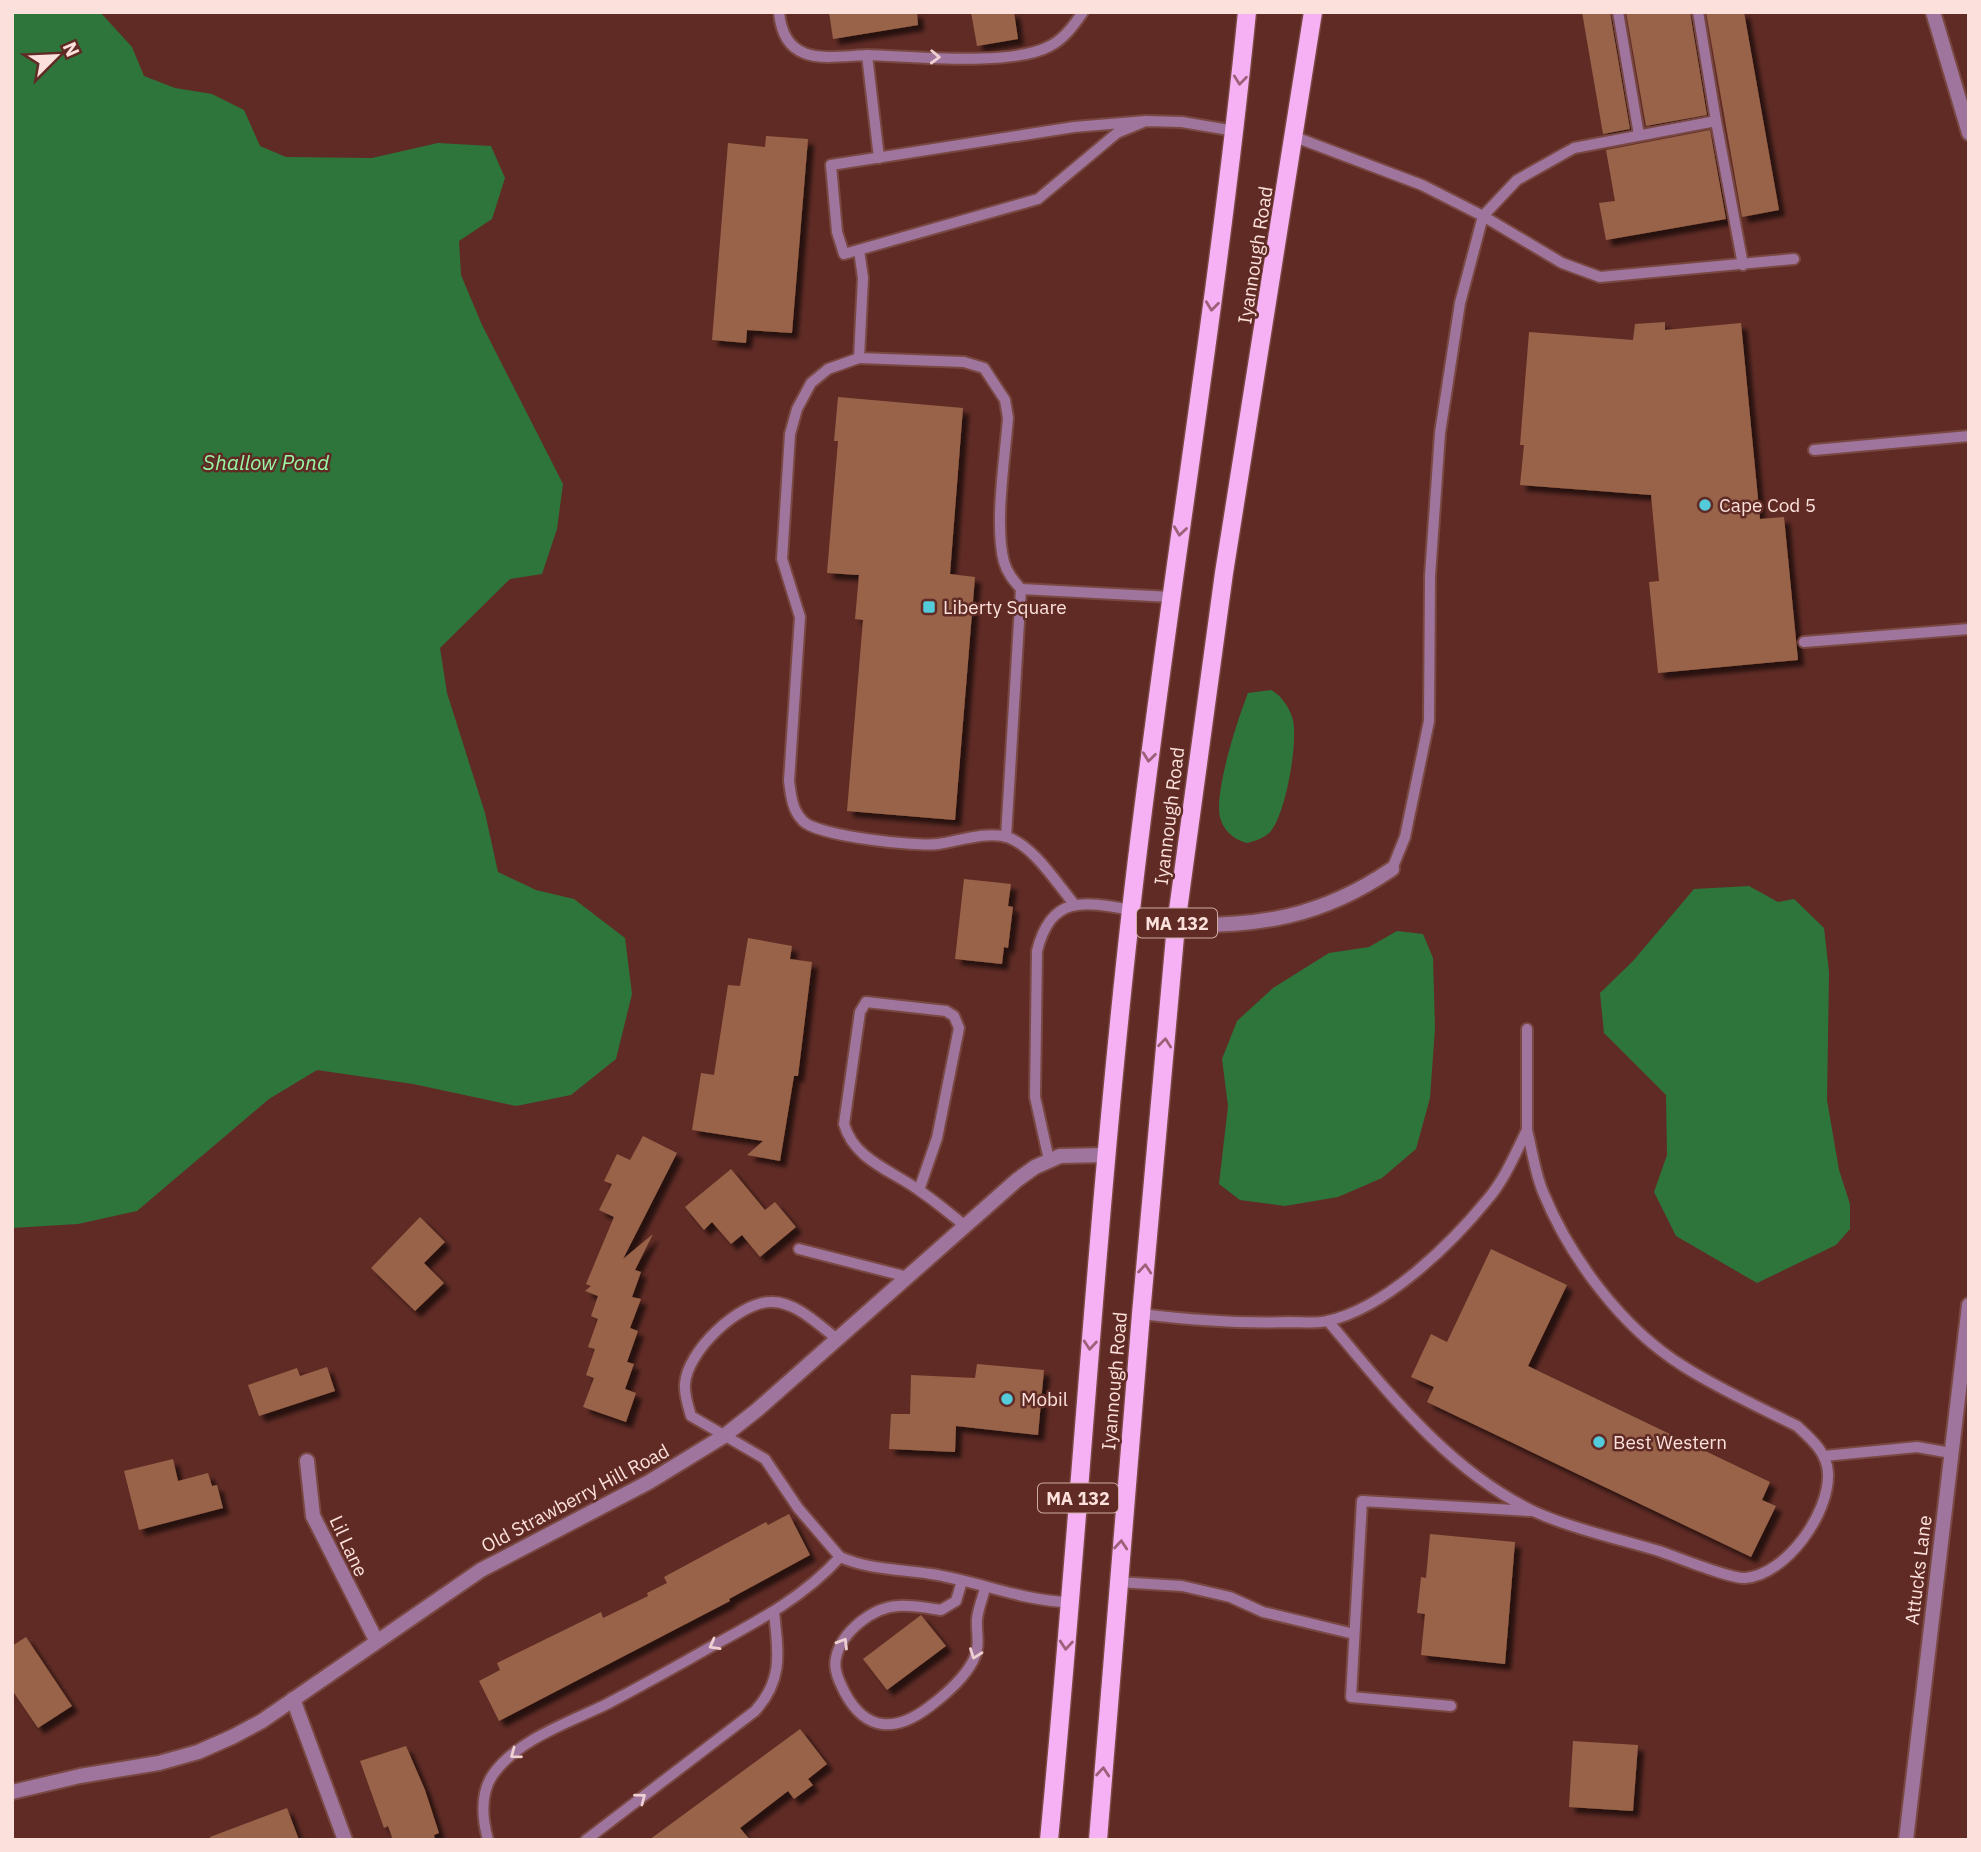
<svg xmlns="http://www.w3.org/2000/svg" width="1981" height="1852" font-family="'IBM Plex Sans',sans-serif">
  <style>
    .water { fill: #2e753c }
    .building { fill: #986348; filter: url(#shadow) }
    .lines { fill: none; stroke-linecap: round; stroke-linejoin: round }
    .service-casing { stroke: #794842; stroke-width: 14 }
    .minor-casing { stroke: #794842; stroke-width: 18 }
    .primary-casing { stroke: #794842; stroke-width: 21 }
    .service { stroke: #9f759e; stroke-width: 10 }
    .minor { stroke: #9f759e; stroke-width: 14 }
    .primary { stroke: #f6b1f4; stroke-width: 18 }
    .oneway { stroke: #eed0d2 }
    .oneway2 { stroke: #9c6178 }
    .poi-dot { fill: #53cbdb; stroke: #602b25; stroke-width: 2.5 }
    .labels { text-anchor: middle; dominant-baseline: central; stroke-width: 5; stroke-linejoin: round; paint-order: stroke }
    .shield { fill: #602b25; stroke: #cdaaa4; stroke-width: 2 }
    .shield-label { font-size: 18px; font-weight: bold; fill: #fce0db }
    .street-label { font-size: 19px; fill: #fce0db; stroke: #602b25 }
    .poi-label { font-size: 19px; fill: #fce0db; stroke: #602b25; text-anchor: start }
    .water-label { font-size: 21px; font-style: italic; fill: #98f7a5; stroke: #602b25 }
  </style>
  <defs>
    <filter id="shadow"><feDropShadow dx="6" dy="6" stdDeviation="2" flood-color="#0009"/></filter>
  </defs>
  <rect width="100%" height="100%" fill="#602b25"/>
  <g class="water">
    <polygon points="12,12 100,12 132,47 144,76 175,88 212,94 244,110 260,146 286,157 372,158 438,143 491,146 505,178 492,219 459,241 461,275 482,325 563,484 557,529 542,574 510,579 440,648 447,693 485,813 498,872 536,890 574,899 625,938 632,994 616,1059 571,1095 516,1106 413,1084 317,1070 269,1099 137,1211 78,1224 12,1228"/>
    <path d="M 1271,690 C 1281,695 1290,708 1293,720 C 1298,743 1286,812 1271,831 C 1265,838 1255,841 1247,843 C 1234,840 1223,830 1220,817 C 1214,792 1238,718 1248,693 Z"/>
    <polygon points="1749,886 1778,902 1794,899 1824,928 1829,972 1827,1100 1839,1170 1850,1204 1850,1229 1836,1245 1757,1283 1676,1236 1654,1192 1667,1155 1666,1095 1604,1033 1600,993 1633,961 1694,889"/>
    <polygon points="1397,931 1423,934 1433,958 1435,1028 1430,1098 1416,1149 1382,1178 1338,1197 1285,1206 1240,1200 1219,1184 1228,1106 1222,1059 1237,1021 1273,988 1329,953 1369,947"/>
  </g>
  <g class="building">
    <polygon points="829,12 917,12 918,25 833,39"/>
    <polygon points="971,12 1014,12 1018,39 977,46"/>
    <polygon points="1582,12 1610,12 1630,129 1603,134"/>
    <polygon points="1626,12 1690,12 1707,115 1646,126"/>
    <polygon points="1706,12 1744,12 1779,210 1742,217"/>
    <polygon points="1710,130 1726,219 1606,240 1599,203 1615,201 1606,150"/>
    <polygon points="766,136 808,139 792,333 747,330 746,343 712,340 728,143 765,147"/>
    <polygon points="1665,322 1665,330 1741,323 1760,519 1784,517 1798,660 1658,673 1649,582 1659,581 1651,495 1520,485 1524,445 1520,445 1529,332 1633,340 1635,324"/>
    <polygon points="838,397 963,408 950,574 975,577 955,820 847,811 863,620 855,619 859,575 827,573 838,441 834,441"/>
    <polygon points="964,879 1011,884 1008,906 1013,907 1008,948 1004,947 1002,964 955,959"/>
    <polygon points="748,938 792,946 790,959 812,962 798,1076 794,1076 780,1161 747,1155 763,1141 692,1130 701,1073 714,1075 728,985 740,986"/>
    <polygon points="643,1136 677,1153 623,1259 653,1234 635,1270 641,1272 632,1297 641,1299 630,1328 638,1331 627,1362 634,1364 625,1389 636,1393 626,1422 583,1407 594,1378 586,1375 595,1349 588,1347 598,1319 591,1316 598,1296 585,1291 591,1286 586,1284 614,1217 599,1210 612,1184 604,1181 617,1154 630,1160"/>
    <polygon points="731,1169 765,1210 775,1202 796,1227 760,1257 742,1235 731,1244 712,1222 704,1230 685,1207"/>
    <polygon points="420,1217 445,1242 424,1263 444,1283 415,1311 371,1268"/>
    <polygon points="1491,1249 1567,1285 1528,1366 1770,1482 1762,1500 1776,1506 1751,1557 1427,1402 1434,1387 1411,1377 1431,1334 1447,1342"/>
    <polygon points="977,1364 1044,1370 1038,1435 956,1426 955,1452 889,1449 891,1414 910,1414 911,1375 975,1378"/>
    <polygon points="327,1367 335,1391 259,1416 248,1385 297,1368 300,1376"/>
    <polygon points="173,1459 178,1481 208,1473 212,1486 217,1485 223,1508 139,1530 124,1471"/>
    <polygon points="789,1514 810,1555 729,1599 730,1601 499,1721 479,1681 500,1670 497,1663 601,1612 603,1618 648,1596 647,1593 667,1583 664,1577 766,1522 768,1525"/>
    <polygon points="1430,1534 1515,1542 1505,1664 1421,1655 1425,1614 1417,1613 1421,1577 1426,1578"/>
    <polygon points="921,1615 946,1646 887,1690 863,1659"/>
    <polygon points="26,1637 72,1706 38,1728 12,1690 12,1646"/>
    <polygon points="800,1729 827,1764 808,1779 813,1785 794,1799 788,1791 740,1828 750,1840 649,1840"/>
    <polygon points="1573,1741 1638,1745 1633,1811 1569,1807"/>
    <polygon points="406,1746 425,1790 439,1833 434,1835 435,1840 393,1840 388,1826 384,1828 360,1761"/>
    <polygon points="287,1808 299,1840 211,1840 210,1837"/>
  </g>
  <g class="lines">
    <defs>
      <g id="service">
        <path d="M 779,12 C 784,67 827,57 867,55 L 879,158"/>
        <polyline points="1618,12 1639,135"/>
        <polyline points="1698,12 1716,121"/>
        <path d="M 867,55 C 912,56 1011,67 1050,46 C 1064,39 1074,25 1083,12"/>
        <polyline points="1146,121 1117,133 1038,199 844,254 837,232 831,165 1074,127 1146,121 1182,122 1235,131"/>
        <polyline points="1295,137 1422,185 1483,216 1562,263 1600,277 1794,259"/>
        <path d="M 859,250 L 863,278 L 859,358 L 964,362 L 984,368 L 1005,400 L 1008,418 C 1005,458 994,525 1004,562 C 1007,573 1014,581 1021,589 L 1171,597"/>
        <path d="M 859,358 L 828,369 L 811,383 L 797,409 L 790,434 L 782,559 L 800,617 L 789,781 C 791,796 792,810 803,821 C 817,836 917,847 938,844 C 958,841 987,831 1007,837 C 1034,846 1057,884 1075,905"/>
        <polyline points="1814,450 1969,436"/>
        <polyline points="1804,642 1969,629"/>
        <polyline points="1006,837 1021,589"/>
        <polyline points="1392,869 1405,837 1429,721 1430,576 1440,433 1460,303 1483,216 1517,180 1574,148 1716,121 1743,265"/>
        <polyline points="1527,1029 1527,1130"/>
        <path d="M 1049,1160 L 1035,1097 L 1037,951 C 1051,895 1083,901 1131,910"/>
        <path d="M 919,1190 L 937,1138 L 959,1028 L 954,1016 L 946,1011 L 866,1002 L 860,1012 L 844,1124 C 854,1160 893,1171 920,1191 C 935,1201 949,1213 964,1225"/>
        <polyline points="799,1249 908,1277"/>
        <path d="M 1141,1314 C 1191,1320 1239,1324 1290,1322 C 1302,1322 1316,1324 1327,1321 C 1385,1309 1451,1244 1487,1200 C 1505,1179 1515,1154 1527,1130 C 1532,1150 1535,1173 1543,1192 C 1570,1258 1622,1328 1683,1366 C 1719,1389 1759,1407 1797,1426 C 1811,1439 1827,1452 1828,1473 C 1830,1513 1786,1575 1745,1578 C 1730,1579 1677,1557 1659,1551 C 1619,1539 1570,1528 1533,1511 C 1448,1470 1387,1391 1328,1321"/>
        <path d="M 837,1339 C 819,1325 795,1301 771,1302 C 739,1302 687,1351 685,1384 C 684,1394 688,1406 691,1416 L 765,1459 L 798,1508 L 840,1557"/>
        <polyline points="1824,1456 1917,1447 1951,1453"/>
        <path d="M 962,1581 L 956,1601 L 941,1610 C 927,1608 913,1605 898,1606 C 873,1607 841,1632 836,1658 C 833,1670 840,1683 845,1693 C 866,1732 896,1732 929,1707 C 945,1695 964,1678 973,1661 C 981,1646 976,1634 977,1619 C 978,1609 983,1597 985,1588"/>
        <polyline points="1118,1582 1182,1586 1230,1597 1263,1612 1354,1634"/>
        <polyline points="1451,1706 1351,1697 1362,1501 1530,1511"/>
        <path d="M 488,1840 C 482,1818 480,1792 494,1773 C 519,1739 570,1722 607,1704 C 643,1685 679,1665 714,1645 C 760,1620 805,1596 840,1557 C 870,1570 900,1569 931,1574 C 978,1581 1022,1601 1069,1602"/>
        <path d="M 586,1840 L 755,1711 C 784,1679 778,1652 774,1612"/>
      </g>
      <g id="minor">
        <polyline points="1933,12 1969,133"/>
        <path d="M 1176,925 C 1259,927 1322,917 1392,869"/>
        <polyline points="307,1461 313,1516 376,1640"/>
        <polyline points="293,1699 345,1840"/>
        <polyline points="12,1792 80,1776 159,1763 198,1752 232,1737 262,1721 481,1570 649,1482 724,1436 757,1410 1017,1180 1035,1167 1060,1156 1106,1155"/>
        <polyline points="1906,1840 1969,1305"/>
      </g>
      <g id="primary">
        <path d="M 1049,1840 C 1079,1530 1096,1219 1131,910 C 1165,610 1217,313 1247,12"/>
        <polyline points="1098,1840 1141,1314 1176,925 1224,573 1313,12"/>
      </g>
    </defs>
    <use href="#service" class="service-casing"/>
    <use href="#minor" class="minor-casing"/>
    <use href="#primary" class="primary-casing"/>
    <use href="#service" class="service"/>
    <use href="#minor" class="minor"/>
    <use href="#primary" class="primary"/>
  </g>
  <defs><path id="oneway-chevron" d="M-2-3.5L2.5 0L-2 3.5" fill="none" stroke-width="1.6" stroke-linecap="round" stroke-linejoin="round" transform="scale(1.75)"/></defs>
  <g class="oneway">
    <use href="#oneway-chevron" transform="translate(935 57) rotate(2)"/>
    <use href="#oneway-chevron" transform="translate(843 1643) rotate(-59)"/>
    <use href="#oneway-chevron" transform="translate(714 1645) rotate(151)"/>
    <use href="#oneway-chevron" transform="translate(975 1654) rotate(110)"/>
    <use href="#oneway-chevron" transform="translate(515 1754) rotate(143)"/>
    <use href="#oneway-chevron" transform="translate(641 1798) rotate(-37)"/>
  </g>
  <g class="oneway2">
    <use href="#oneway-chevron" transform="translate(1240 80) rotate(96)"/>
    <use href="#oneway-chevron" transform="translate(1212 306) rotate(97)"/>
    <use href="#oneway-chevron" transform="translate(1180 531) rotate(98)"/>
    <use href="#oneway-chevron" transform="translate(1149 757) rotate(97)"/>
    <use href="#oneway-chevron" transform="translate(1165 1043) rotate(-84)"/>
    <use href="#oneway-chevron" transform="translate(1145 1269) rotate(-85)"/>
    <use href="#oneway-chevron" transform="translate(1090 1345) rotate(95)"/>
    <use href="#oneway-chevron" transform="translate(1121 1545) rotate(-85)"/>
    <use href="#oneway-chevron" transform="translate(1066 1645) rotate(95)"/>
    <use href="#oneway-chevron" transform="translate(1103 1772) rotate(-85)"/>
  </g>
  <g class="poi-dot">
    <circle cx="1705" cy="505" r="7"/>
    <rect x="922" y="600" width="14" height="14" rx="3.5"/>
    <circle cx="1007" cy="1399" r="7"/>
    <circle cx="1599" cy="1442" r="7"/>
  </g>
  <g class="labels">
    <g class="shield">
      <rect x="1137" y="908.5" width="80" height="29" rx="5"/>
      <rect x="1038" y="1483.5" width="80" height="29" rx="5"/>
    </g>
    <g class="shield-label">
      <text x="1177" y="923">MA 132</text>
      <text x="1078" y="1498">MA 132</text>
    </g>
    <g class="street-label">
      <text transform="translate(1255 255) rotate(-81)">Iyannough Road</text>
      <text transform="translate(1169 816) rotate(-83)">Iyannough Road</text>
      <text transform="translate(1114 1381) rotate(-85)">Iyannough Road</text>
      <text transform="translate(575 1498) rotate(-28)">Old Strawberry Hill Road</text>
      <text transform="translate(349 1546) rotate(65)">Lil Lane</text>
      <text transform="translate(1918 1570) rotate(-83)">Attucks Lane</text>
    </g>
    <g class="poi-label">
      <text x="1719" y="505">Cape Cod 5</text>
      <text x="943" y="607">Liberty Square</text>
      <text x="1021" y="1399">Mobil</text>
      <text x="1613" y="1442">Best Western</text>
    </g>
    <g class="water-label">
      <text x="266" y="462">Shallow Pond</text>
    </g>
  </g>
  <rect width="1981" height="1852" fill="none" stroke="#fce0db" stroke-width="28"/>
  <g transform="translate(56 56) rotate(66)" stroke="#602b25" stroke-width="5" paint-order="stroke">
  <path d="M0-5L12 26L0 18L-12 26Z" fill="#fce0db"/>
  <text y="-10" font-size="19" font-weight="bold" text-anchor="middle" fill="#fce0db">N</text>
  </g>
</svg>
